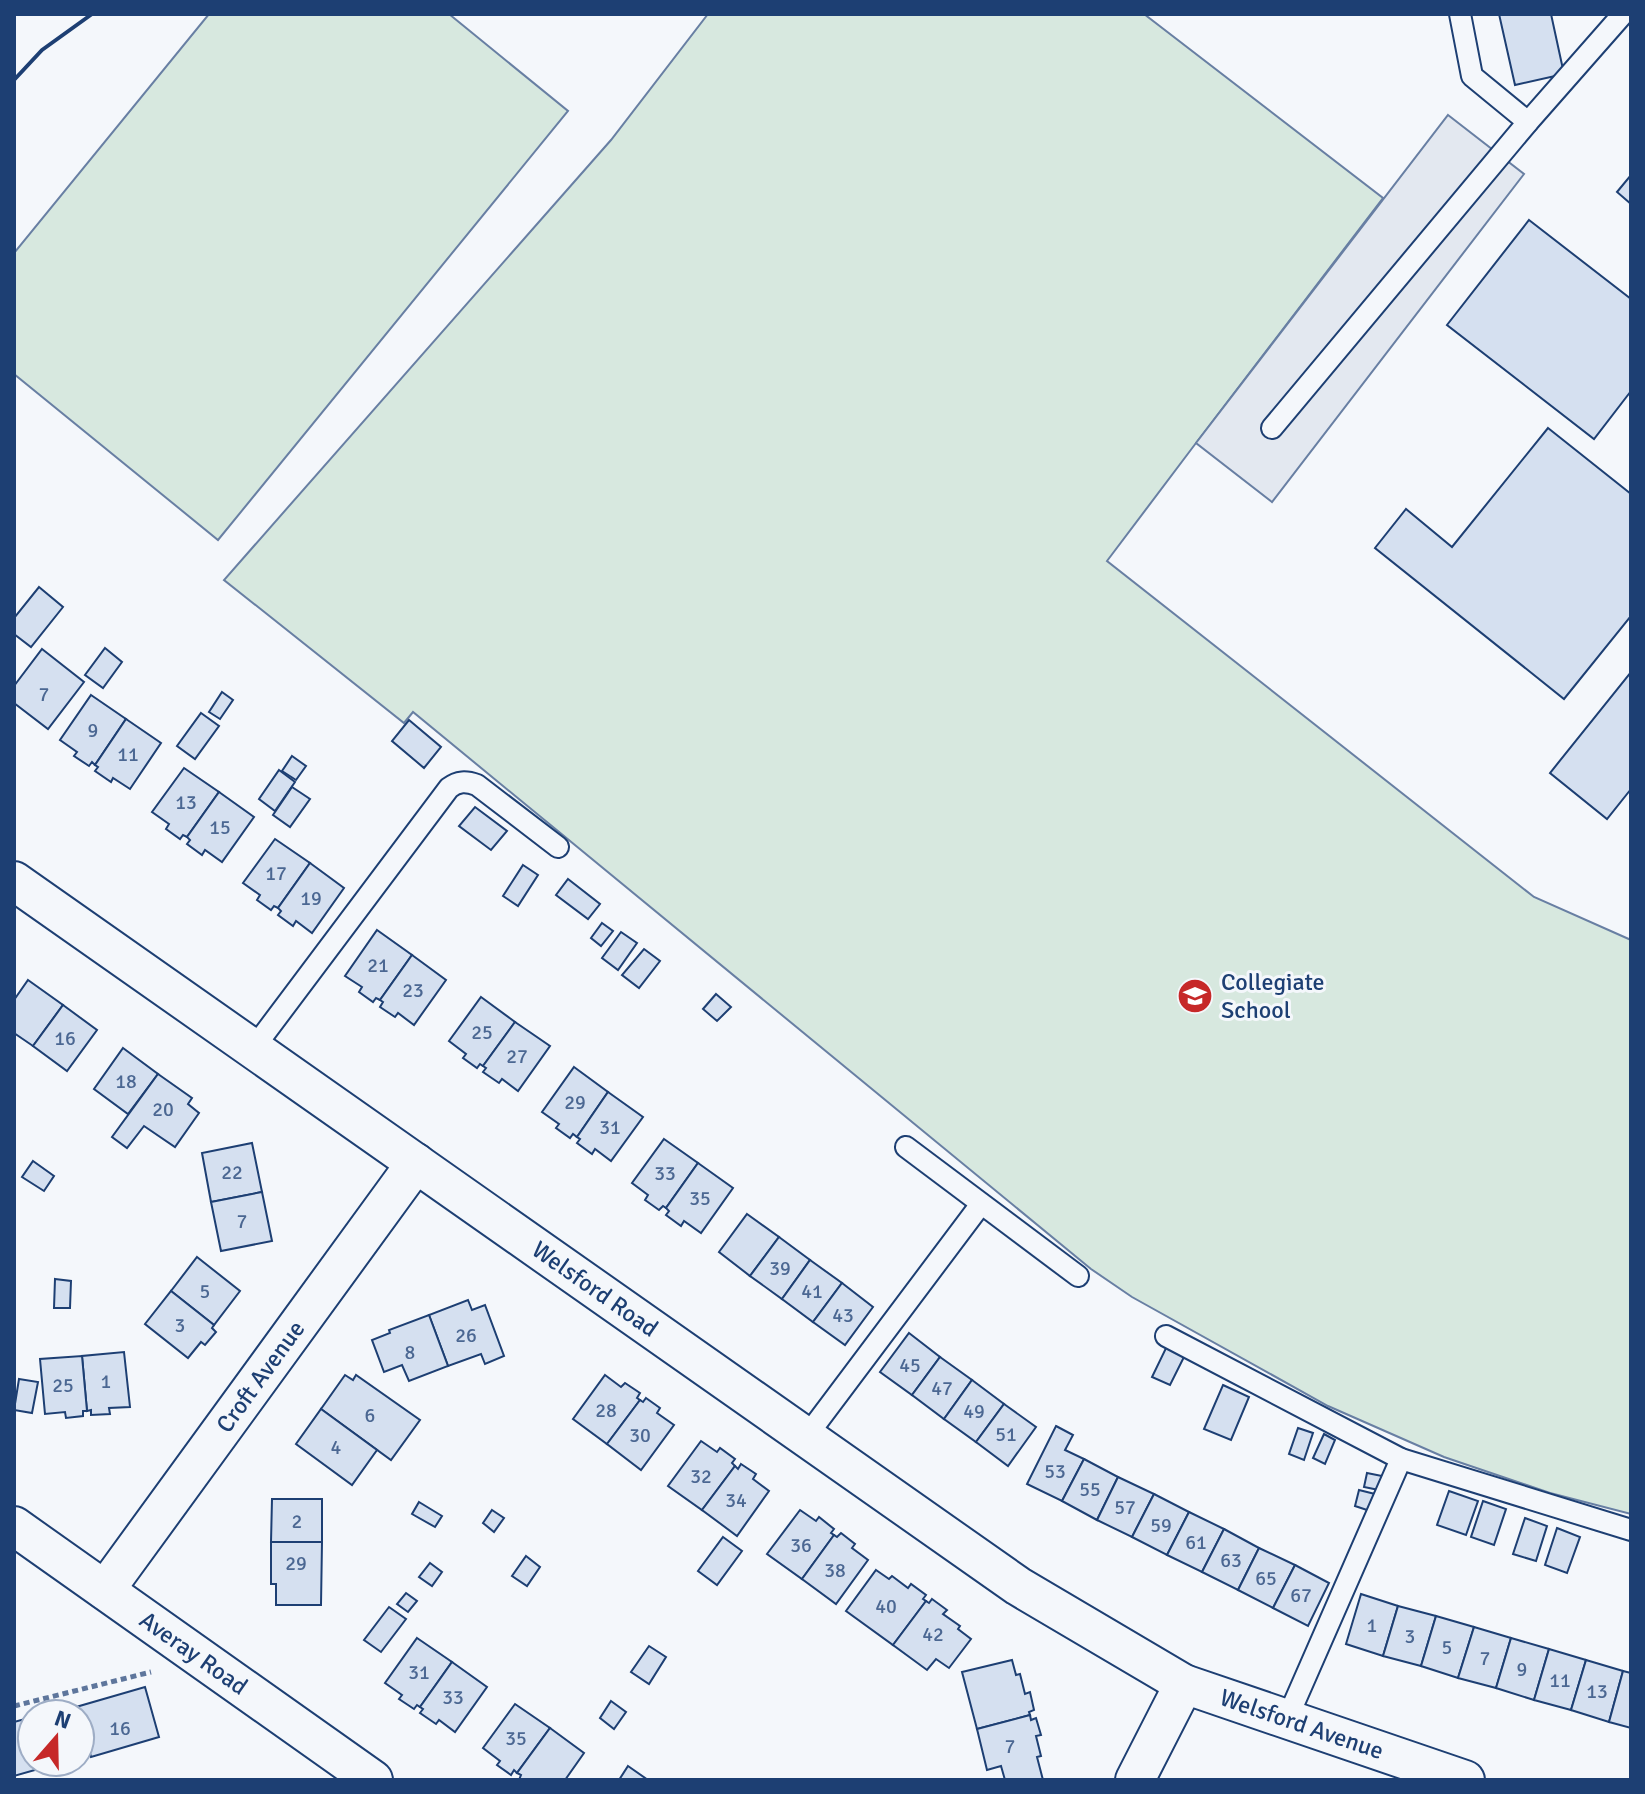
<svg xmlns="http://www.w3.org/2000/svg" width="1645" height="1794" font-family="Signika,sans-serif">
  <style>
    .green { fill: #d7e8df; stroke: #687fa3; stroke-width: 2 }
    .parking { fill: #e3e8f0; stroke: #687fa3; stroke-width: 2 }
    .building { fill: #d5e0f0; stroke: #1d3f73; stroke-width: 2 }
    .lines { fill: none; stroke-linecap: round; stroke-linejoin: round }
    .service-casing { stroke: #1d3f73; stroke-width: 24 }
    .minor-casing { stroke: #1d3f73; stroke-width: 42 }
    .path { stroke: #5e769c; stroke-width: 5; stroke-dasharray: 6 4; stroke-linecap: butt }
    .service { stroke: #f4f7fb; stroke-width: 20 }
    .minor { stroke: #f4f7fb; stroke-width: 38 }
    .wall { stroke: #1d3f73; stroke-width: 4 }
    .labels { text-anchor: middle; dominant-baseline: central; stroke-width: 6; stroke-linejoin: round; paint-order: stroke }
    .number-label { font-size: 20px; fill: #4b6792 }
    .poi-label { font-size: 24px; fill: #1d3f73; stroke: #f4f7fb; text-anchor: start }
    .street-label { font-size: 24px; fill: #1d3f73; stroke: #f4f7fb }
  </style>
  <rect width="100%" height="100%" fill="#f4f7fb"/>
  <g class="green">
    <polygon points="209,14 449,14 568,111 218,540 14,374 14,253"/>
    <polygon points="708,14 1144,14 1383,198 1196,443 1107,561 1534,897 1631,940 1631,1514 1550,1493 1444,1457 1328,1406 1132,1297 1091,1269 413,712 404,723 224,580 611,140"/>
  </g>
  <polygon class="parking" points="1448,115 1524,174 1272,502 1196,443"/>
  <g class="building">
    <polygon points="1499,14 1551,14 1564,74 1515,85"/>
    <polygon points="1631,175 1631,204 1617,192"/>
    <polygon points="1529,220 1631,299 1631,391 1594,439 1447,325"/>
    <polygon points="1548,428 1631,494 1631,616 1564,699 1375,548 1406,509 1452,547"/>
    <polygon points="39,587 63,607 31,647 14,634 14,618"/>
    <polygon points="105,648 122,662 103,688 85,675"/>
    <polygon points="42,649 84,682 48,729 14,703 14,686"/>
    <polygon points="1631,672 1631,789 1607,819 1550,773"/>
    <polygon points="222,692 233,700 220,719 209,712"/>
    <polygon points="91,695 126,719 95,765 92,762 89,766 74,756 77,752 60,740"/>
    <polygon points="201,713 219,726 195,759 177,746"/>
    <polygon points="126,719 161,743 130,789 113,778 111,782 95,771 98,767 95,765"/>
    <polygon points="409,720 441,747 424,768 392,741"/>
    <polygon points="292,756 306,766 296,780 282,771"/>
    <polygon points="184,768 219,792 187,837 183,835 180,839 166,829 169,824 152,812"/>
    <polygon points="279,770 295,782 275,811 259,799"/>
    <polygon points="292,787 310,799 290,827 273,815"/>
    <polygon points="219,792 254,817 222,862 205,850 202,855 187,844 190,840 187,837"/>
    <polygon points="475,807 507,831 491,850 459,826"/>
    <polygon points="275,839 310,863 278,908 274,906 271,910 257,900 260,895 243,883"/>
    <polygon points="310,863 344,888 312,933 296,921 293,926 278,915 281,911 278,908"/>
    <polygon points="523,865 538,875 518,906 503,896"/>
    <polygon points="568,879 600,904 588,919 556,895"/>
    <polygon points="602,923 613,931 601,946 591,938"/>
    <polygon points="377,930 412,955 380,1000 376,998 373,1002 359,992 362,987 345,976"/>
    <polygon points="621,932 637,943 618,970 602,958"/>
    <polygon points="644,949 660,961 639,988 622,975"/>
    <polygon points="412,955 446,980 414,1025 398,1013 395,1017 380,1007 383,1002 380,1000"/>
    <polygon points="28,980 63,1005 33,1046 14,1033 14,1000"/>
    <polygon points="716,994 731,1007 717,1021 703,1009"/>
    <polygon points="481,997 515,1022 483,1066 480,1064 477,1068 463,1058 466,1054 449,1041"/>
    <polygon points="63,1005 97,1030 67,1071 33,1046"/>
    <polygon points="515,1022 550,1046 518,1091 502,1079 499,1083 483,1072 486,1068 483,1066"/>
    <polygon points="123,1048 158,1074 128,1114 94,1089"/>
    <polygon points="574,1067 608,1092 577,1137 573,1134 570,1138 556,1128 559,1124 542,1112"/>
    <polygon points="158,1074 192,1098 188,1104 199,1113 175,1147 144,1126 127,1148 112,1137"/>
    <polygon points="608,1092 643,1117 611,1161 595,1149 592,1154 577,1143 580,1139 577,1137"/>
    <polygon points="664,1139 698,1163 666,1208 663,1206 659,1210 645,1200 648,1195 632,1183"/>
    <polygon points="252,1143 262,1192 211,1202 202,1153"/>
    <polygon points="33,1161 54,1176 44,1191 22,1177"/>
    <polygon points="698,1163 733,1188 701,1233 684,1221 681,1226 666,1215 669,1211 666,1208"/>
    <polygon points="262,1192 272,1241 221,1251 211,1202"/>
    <polygon points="747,1214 779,1237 750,1276 719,1252"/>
    <polygon points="779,1237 810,1260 782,1299 750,1276"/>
    <polygon points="197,1257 240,1291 214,1325 171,1291"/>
    <polygon points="810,1260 842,1283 813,1322 782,1299"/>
    <polygon points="55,1279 71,1281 70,1308 54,1308"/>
    <polygon points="842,1283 873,1307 845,1345 813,1322"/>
    <polygon points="171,1291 214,1325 212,1328 216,1332 205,1345 201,1342 188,1358 145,1324"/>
    <polygon points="468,1300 472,1310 485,1305 504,1356 485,1364 481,1354 448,1366 429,1315"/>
    <polygon points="429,1315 448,1366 409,1381 402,1365 384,1372 372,1340 390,1333 389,1330"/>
    <polygon points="909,1333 940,1357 912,1395 880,1372"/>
    <polygon points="1167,1346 1185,1355 1170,1385 1152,1377"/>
    <polygon points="124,1352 130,1407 109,1408 110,1414 91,1415 91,1410 87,1411 82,1356"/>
    <polygon points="82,1356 87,1411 83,1411 83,1416 66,1418 65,1412 45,1414 40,1359"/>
    <polygon points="940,1357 972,1380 944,1419 912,1395"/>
    <polygon points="345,1375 353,1380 356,1375 420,1420 391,1460 321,1409"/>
    <polygon points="605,1375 621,1387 625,1383 640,1393 637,1398 640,1400 607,1444 573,1419"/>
    <polygon points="19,1379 38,1382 32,1413 14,1410"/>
    <polygon points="972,1380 1004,1404 976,1442 944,1419"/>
    <polygon points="1223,1385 1249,1397 1231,1440 1204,1429"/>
    <polygon points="646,1398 660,1408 657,1413 674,1425 641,1470 607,1444 640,1400 643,1402"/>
    <polygon points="1004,1404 1036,1427 1008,1466 976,1442"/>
    <polygon points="321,1409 377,1450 352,1485 296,1444"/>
    <polygon points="1056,1426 1073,1435 1065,1450 1084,1459 1062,1501 1027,1484"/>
    <polygon points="1298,1428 1313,1433 1304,1460 1289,1454"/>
    <polygon points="1324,1434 1335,1440 1325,1464 1313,1458"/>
    <polygon points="701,1441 717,1452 720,1448 735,1459 732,1463 735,1466 702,1510 668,1486"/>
    <polygon points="1084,1459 1118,1477 1097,1520 1062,1501"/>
    <polygon points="741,1464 756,1474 753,1479 769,1491 737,1536 702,1510 735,1466 738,1469"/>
    <polygon points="1367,1473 1382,1476 1379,1490 1364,1487"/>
    <polygon points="1118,1477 1154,1494 1132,1537 1097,1520"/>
    <polygon points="1359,1490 1375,1494 1370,1511 1355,1506"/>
    <polygon points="1449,1491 1478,1501 1466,1535 1437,1525"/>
    <polygon points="1154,1494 1189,1512 1167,1555 1132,1537"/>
    <polygon points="272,1499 322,1499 322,1542 271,1542"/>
    <polygon points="1483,1501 1506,1509 1494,1545 1471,1537"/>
    <polygon points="419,1502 442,1516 435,1527 412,1514"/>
    <polygon points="492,1510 504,1518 494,1532 483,1523"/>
    <polygon points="800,1510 816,1521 819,1517 834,1529 831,1533 834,1535 802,1579 767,1554"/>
    <polygon points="1189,1512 1224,1529 1202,1572 1167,1555"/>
    <polygon points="1525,1518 1547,1526 1536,1561 1513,1554"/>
    <polygon points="1557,1528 1580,1537 1567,1573 1545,1565"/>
    <polygon points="1224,1529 1259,1548 1238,1590 1202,1572"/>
    <polygon points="841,1533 855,1544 852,1548 868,1560 836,1604 802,1579 834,1535 837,1537"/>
    <polygon points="723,1537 742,1551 717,1585 698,1571"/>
    <polygon points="271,1542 322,1542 321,1605 276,1605 276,1584 271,1584"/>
    <polygon points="1259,1548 1295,1565 1273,1608 1238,1590"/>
    <polygon points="526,1556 540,1567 527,1586 512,1576"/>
    <polygon points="430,1563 442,1572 432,1586 419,1577"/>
    <polygon points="1295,1565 1329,1583 1308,1626 1273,1608"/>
    <polygon points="876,1570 889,1579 892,1576 908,1588 911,1584 926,1595 923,1599 926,1601 893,1645 846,1611"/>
    <polygon points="406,1593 417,1601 408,1612 397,1604"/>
    <polygon points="1361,1594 1398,1606 1383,1656 1346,1644"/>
    <polygon points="932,1599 947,1610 943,1614 960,1626 958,1629 971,1639 949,1668 936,1659 927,1670 893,1645 926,1601 929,1603"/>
    <polygon points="1398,1606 1436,1616 1421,1666 1383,1656"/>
    <polygon points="389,1607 406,1619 381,1652 364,1640"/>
    <polygon points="1436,1616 1474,1627 1458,1678 1421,1666"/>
    <polygon points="1474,1627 1511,1638 1496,1688 1458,1678"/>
    <polygon points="417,1638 452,1662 420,1707 417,1705 414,1709 399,1699 402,1695 385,1683"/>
    <polygon points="1511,1638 1549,1649 1534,1700 1496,1688"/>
    <polygon points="649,1646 666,1657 649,1684 631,1672"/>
    <polygon points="1549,1649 1586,1660 1571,1710 1534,1700"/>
    <polygon points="1012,1660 1016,1675 1020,1674 1025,1694 1030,1692 1034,1710 1029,1712 1030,1715 977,1729 962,1672"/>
    <polygon points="1586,1660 1623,1671 1609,1722 1571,1710"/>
    <polygon points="452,1662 487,1687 455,1732 439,1720 436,1724 420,1713 423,1709 420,1707"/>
    <polygon points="1623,1671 1631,1673 1631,1728 1609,1722"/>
    <polygon points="145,1687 159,1737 91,1757 80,1714 78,1714 76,1707"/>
    <polygon points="611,1701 626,1712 614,1729 600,1718"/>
    <polygon points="515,1704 550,1728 517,1773 514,1770 511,1775 497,1765 500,1761 483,1748"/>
    <polygon points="1030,1715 1031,1720 1036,1718 1041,1735 1036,1736 1041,1756 1037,1757 1043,1780 1005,1780 1001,1766 987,1770 977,1729"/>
    <polygon points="32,1717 32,1762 63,1762 14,1776 14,1722"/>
    <polygon points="550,1728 584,1753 565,1780 519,1780 521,1775 517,1773"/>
    <polygon points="628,1766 648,1780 619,1780"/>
  </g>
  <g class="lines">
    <defs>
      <g id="service">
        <polyline points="1460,14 1472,76 1528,122"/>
        <polyline points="1272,428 1528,122 1623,14"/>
        <path d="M 253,1049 L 449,788 C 458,781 466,781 477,785 L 558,847"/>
        <polyline points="906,1147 1078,1276"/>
        <polyline points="1166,1336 1401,1459 1631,1530"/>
        <polyline points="806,1437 981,1204"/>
        <polyline points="1287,1719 1401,1459"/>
      </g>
      <g id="minor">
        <path id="s1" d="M 14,881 L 1018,1586 L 1184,1684 L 1465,1780"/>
        <path id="s2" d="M 14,1526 L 373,1780"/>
        <path id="s3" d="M 105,1590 L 416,1163"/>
        <polyline points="1135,1780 1184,1684"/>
      </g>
    </defs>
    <use href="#service" class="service-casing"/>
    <use href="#minor" class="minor-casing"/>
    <polyline class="path" points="14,1706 151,1672"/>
    <use href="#service" class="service"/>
    <use href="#minor" class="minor"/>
    <polyline class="wall" points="14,80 42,50 92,14"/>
  </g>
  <defs>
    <symbol id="school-disc" viewBox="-11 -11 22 22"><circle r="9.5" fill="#c62828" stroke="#f4f7fb"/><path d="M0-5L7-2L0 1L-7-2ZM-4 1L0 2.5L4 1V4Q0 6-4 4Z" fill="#fff"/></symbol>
  </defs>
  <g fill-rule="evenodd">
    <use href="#school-disc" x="1175" y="976" width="40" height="40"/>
  </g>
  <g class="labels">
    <g class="number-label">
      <text x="44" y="694">7</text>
      <text x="93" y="730">9</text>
      <text x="128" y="754">11</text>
      <text x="186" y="802">13</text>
      <text x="220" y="827">15</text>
      <text x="276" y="873">17</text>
      <text x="311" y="898">19</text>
      <text x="378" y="965">21</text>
      <text x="413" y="990">23</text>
      <text x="482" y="1032">25</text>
      <text x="65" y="1038">16</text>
      <text x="517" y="1056">27</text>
      <text x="126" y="1081">18</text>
      <text x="575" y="1102">29</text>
      <text x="163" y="1109">20</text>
      <text x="610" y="1127">31</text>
      <text x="232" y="1172">22</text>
      <text x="665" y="1173">33</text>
      <text x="700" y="1198">35</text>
      <text x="242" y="1221">7</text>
      <text x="780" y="1268">39</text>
      <text x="205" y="1291">5</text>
      <text x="812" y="1291">41</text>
      <text x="843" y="1315">43</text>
      <text x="180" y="1325">3</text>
      <text x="466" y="1335">26</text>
      <text x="410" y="1352">8</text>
      <text x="910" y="1365">45</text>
      <text x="106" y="1381">1</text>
      <text x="63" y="1385">25</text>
      <text x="942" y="1388">47</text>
      <text x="606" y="1410">28</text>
      <text x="974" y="1411">49</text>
      <text x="370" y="1415">6</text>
      <text x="1006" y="1434">51</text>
      <text x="640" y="1435">30</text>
      <text x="336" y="1447">4</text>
      <text x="1055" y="1471">53</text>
      <text x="701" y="1476">32</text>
      <text x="1090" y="1489">55</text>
      <text x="736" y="1500">34</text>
      <text x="1125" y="1507">57</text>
      <text x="297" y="1521">2</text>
      <text x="1161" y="1525">59</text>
      <text x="1196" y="1542">61</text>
      <text x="801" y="1545">36</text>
      <text x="1231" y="1560">63</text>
      <text x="296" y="1563">29</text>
      <text x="835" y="1570">38</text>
      <text x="1266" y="1578">65</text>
      <text x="1301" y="1595">67</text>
      <text x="886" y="1606">40</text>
      <text x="1372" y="1625">1</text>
      <text x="933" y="1634">42</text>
      <text x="1410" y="1636">3</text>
      <text x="1447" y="1647">5</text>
      <text x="1485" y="1658">7</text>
      <text x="1522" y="1669">9</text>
      <text x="419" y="1672">31</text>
      <text x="1560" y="1680">11</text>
      <text x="1597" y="1691">13</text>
      <text x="453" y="1697">33</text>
      <text x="120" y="1728">16</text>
      <text x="516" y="1738">35</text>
      <text x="1010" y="1746">7</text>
    </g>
    <g class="poi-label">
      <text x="1221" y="982">Collegiate<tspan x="1221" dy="28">School</tspan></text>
    </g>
    <g class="street-label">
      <text stroke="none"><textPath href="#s1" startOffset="710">Welsford Road</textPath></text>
      <text stroke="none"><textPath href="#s3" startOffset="264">Croft Avenue</textPath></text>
      <text stroke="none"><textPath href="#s2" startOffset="220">Averay Road</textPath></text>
      <text stroke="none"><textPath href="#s1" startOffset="1544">Welsford Avenue</textPath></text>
    </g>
  </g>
  <rect width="1645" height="1794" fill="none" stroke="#1d3f73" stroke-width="32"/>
  <g transform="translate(56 1738) rotate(20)"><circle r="38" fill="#f4f7fb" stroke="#9eadc5" stroke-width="2"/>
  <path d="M0-6L14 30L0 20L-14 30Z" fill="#c62828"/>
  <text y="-12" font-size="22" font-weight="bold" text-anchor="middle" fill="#1d3f73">N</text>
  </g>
</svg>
